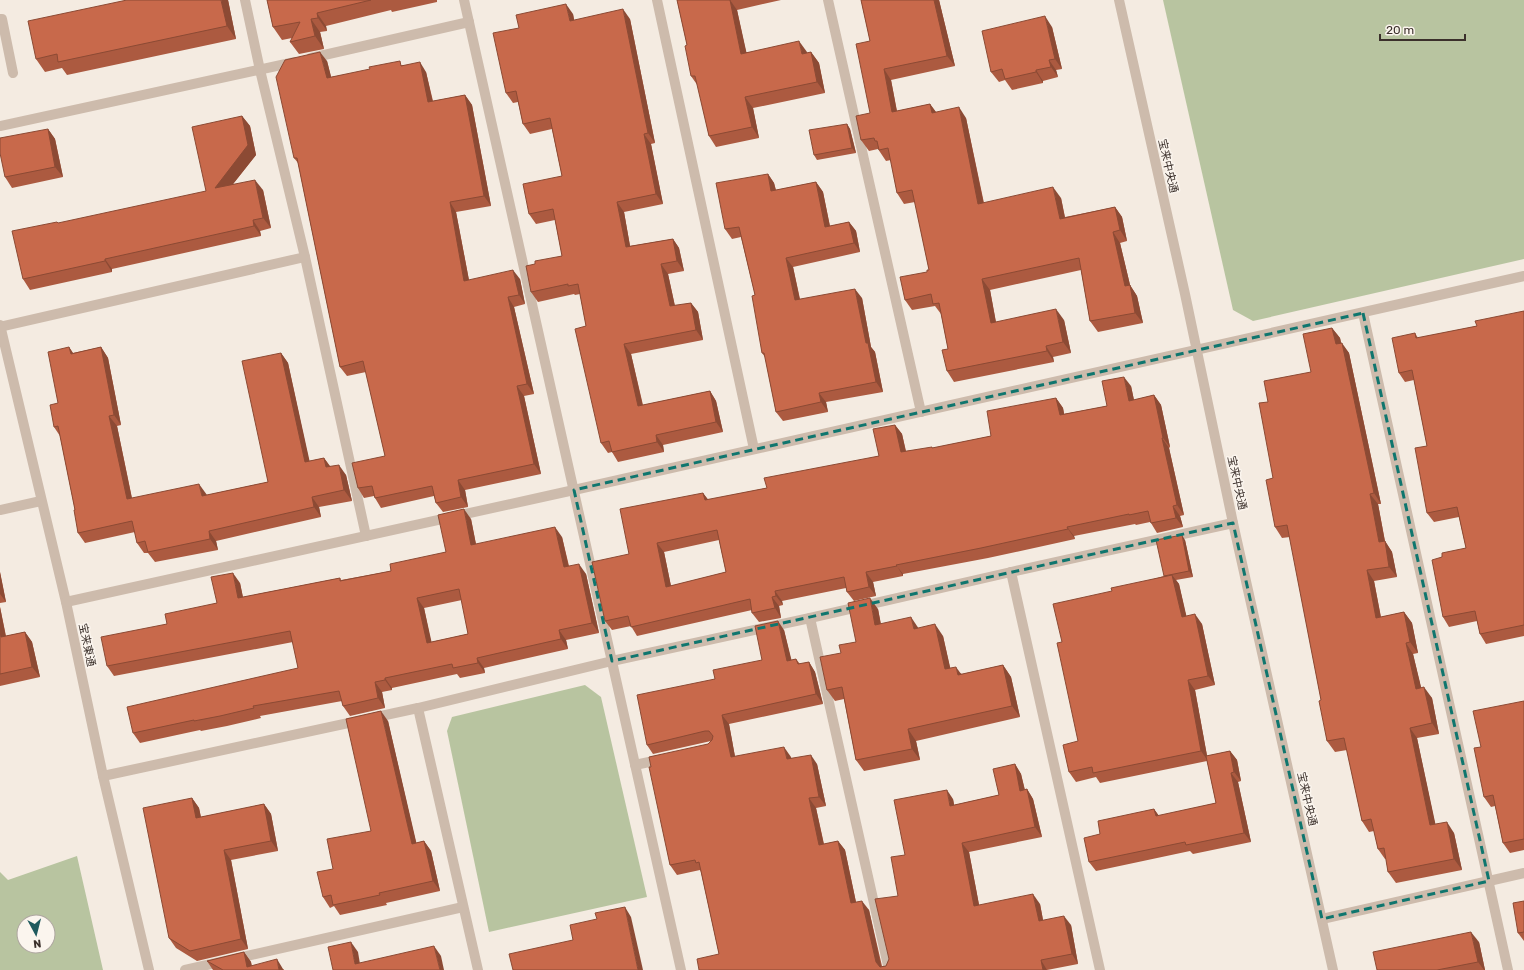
<svg xmlns="http://www.w3.org/2000/svg" width="1524" height="970" font-family="Rubik,'Noto Sans JP',sans-serif">
  <style>
    .green { fill: #b8c4a0; fill-rule: evenodd }
    .lines { fill: none; stroke-linecap: round; stroke-linejoin: round }
    .minor { stroke: #cdbbac; stroke-width: 10 }
    .wall { fill: #ac5a40; fill-rule: evenodd }
    .shaded-wall { fill: #8c4a34 }
    .building { fill: #c8694b; stroke: #8c4a34; fill-rule: evenodd }
    .marked { fill: none; stroke: #0f766e; stroke-width: 3; stroke-dasharray: 8 5; stroke-linejoin: round }
    .labels { text-anchor: middle; dominant-baseline: central; stroke-width: 3; stroke-linejoin: round; paint-order: stroke }
    .street-label { font-size: 11px; fill: #3b302b; stroke: #fbf5ee }
  </style>
  <rect width="100%" height="100%" fill="#f4ebe1"/>
  <g class="green">
    <polygon points="1163,0 1524,0 1524,259 1253,321 1233,310"/>
    <polygon points="585,685 601,697 647,897 489,932 447,731 452,717"/>
    <path d="M 77,856 L 103,970 L 0,970 L 0,872 L 8,880 ZM 24,922 L 48,922 L 48,946 L 24,946 Z"/>
  </g>
  <g class="lines">
    <g class="minor">
      <polyline points="245,0 260,70 305,257 366,536"/>
      <polyline points="464,0 681,970"/>
      <polyline points="657,0 754,449"/>
      <polyline points="828,0 921,412"/>
      <polyline points="1119,0 1185,294 1233,523 1333,970"/>
      <polyline points="0,19 2,19 13,73"/>
      <polyline points="311,58 469,22"/>
      <polyline points="0,126 295,62"/>
      <polyline points="1363,313 1508,970"/>
      <polyline points="0,325 66,602 103,776 149,970"/>
      <polyline points="0,327 305,257"/>
      <polyline points="0,510 41,501"/>
      <polyline points="1011,572 1100,970"/>
      <polyline points="66,602 574,490 1524,276"/>
      <polyline points="810,618 889,970"/>
      <polyline points="418,708 478,970"/>
      <polyline points="635,765 663,759"/>
      <polyline points="103,776 418,708 612,661 810,618 1011,572 1233,523"/>
      <polyline points="1322,919 1524,873"/>
      <polyline points="185,970 463,907"/>
    </g>
  </g>
  <g class="wall">
    <polygon points="228,0 236,39 67,75 62,68 45,72 36,59"/>
    <polygon points="267,0 437,0 437,2 392,12 391,10 326,26 327,31 320,32 324,49 299,54 290,42 292,38 282,40 273,27"/>
    <polygon points="677,0 781,0 737,10 746,52 807,52 807,53 811,52 819,63 825,93 753,108 759,138 716,147 709,136 698,86 691,76 687,45"/>
    <polygon points="861,0 939,0 955,66 891,80 897,111 930,104 936,112 966,118 984,203 1061,198 1065,217 1115,207 1122,217 1127,241 1120,243 1130,285 1137,296 1143,323 1098,332 1090,321 1081,270 990,290 996,322 1064,320 1071,353 1053,357 1054,362 954,382 947,371 948,349 941,314 935,306 912,310 905,300 927,272 929,270 915,202 904,204 897,193 891,160 886,161 878,149 869,151 861,140 870,113 870,41"/>
    <polygon points="573,14 574,20 630,19 655,143 651,144 663,204 624,212 630,246 673,239 679,248 684,271 668,274 675,306 691,303 698,312 703,340 631,354 643,405 710,391 716,401 723,432 663,445 664,452 618,462 612,452 608,453 601,443 586,326 580,294 575,295 574,294 538,302 531,292 535,264 562,256 555,220 536,224 529,214 562,176 552,129 530,134 523,124 518,102 513,103 506,93"/>
    <polygon points="1052,27 1062,69 1056,70 1058,77 1043,81 1043,83 1012,90 1005,80 999,82 991,72"/>
    <polygon points="327,61 331,77 403,65 426,72 433,101 465,95 472,105 491,206 456,212 469,280 520,279 525,304 514,307 534,394 524,396 541,474 465,490 468,507 443,512 436,503 434,496 381,508 375,498 374,496 364,498 358,488 385,456 366,372 347,376 340,367 298,163 294,158"/>
    <polygon points="242,116 250,126 256,155 233,184 263,190 271,228 260,231 261,236 112,269 112,272 30,290 23,279 206,191"/>
    <polygon points="847,124 850,129 856,153 817,160 814,155"/>
    <polygon points="48,129 55,139 63,177 12,188 5,177"/>
    <polygon points="768,174 774,183 776,190 816,182 823,192 830,226 849,222 856,231 860,252 793,267 800,299 862,298 871,347 875,352 883,392 826,402 828,412 783,421 776,412 765,357 762,353 755,295 741,237 732,239 725,229"/>
    <polygon points="1524,311 1524,636 1486,644 1480,634 1477,621 1449,627 1443,617 1442,557 1466,548 1459,517 1434,522 1427,513 1427,446 1414,380 1405,382 1399,373 1415,333 1418,338 1477,326"/>
    <polygon points="1332,328 1340,338 1341,343 1349,353 1381,504 1378,504 1385,541 1392,552 1397,577 1374,581 1381,617 1404,612 1412,623 1418,653 1413,654 1421,688 1432,698 1439,734 1417,738 1435,824 1454,833 1462,870 1396,883 1388,872 1386,859 1385,859 1378,849 1374,831 1369,832 1362,821 1347,750 1335,752 1327,741 1321,700 1290,537 1282,538 1275,527 1273,478 1268,402 1311,372"/>
    <polygon points="69,347 73,353 101,347 108,358 121,425 117,426 132,498 207,495 268,482 281,353 288,363 309,461 324,458 330,466 346,475 352,501 319,507 321,517 216,541 218,550 155,562 148,553 144,553 137,543 135,532 85,543 78,533 75,510 60,436 54,427"/>
    <path d="M 1131,386 L 1134,400 L 1154,395 L 1161,405 L 1170,447 L 1169,448 L 1184,515 L 1180,516 L 1183,527 L 1157,533 L 1151,523 L 1150,522 L 1136,525 L 1135,524 L 1074,536 L 1075,539 L 988,558 L 903,574 L 903,576 L 873,582 L 876,596 L 854,601 L 847,592 L 846,588 L 782,601 L 783,605 L 779,606 L 781,618 L 759,622 L 752,613 L 752,610 L 637,636 L 631,626 L 612,630 L 605,621 L 629,554 L 703,493 L 708,500 L 767,488 L 879,456 L 895,425 L 902,434 L 906,451 L 933,448 L 991,436 L 1056,398 L 1063,408 L 1064,414 L 1107,406 ZM 719,540 L 726,572 L 671,586 L 664,552 Z"/>
    <path d="M 471,519 L 476,544 L 562,537 L 569,566 L 586,574 L 599,633 L 566,640 L 568,649 L 484,668 L 485,673 L 460,678 L 457,674 L 392,688 L 392,690 L 382,692 L 385,708 L 350,716 L 343,706 L 342,701 L 260,716 L 261,718 L 227,726 L 201,731 L 200,730 L 140,743 L 133,733 L 298,668 L 293,642 L 114,676 L 107,666 L 167,624 L 217,603 L 240,583 L 243,597 L 340,578 L 341,580 L 391,571 L 446,552 ZM 462,600 L 468,634 L 431,642 L 424,608 Z"/>
    <polygon points="1185,540 1193,577 1176,580 1179,584 1186,616 1202,624 1215,685 1195,690 1207,756 1230,751 1237,760 1241,781 1238,782 1251,842 1193,854 1190,851 1096,871 1089,862 1100,834 1154,809 1159,816 1216,803 1207,761 1100,783 1096,777 1076,782 1069,772 1078,741 1112,591 1164,576"/>
    <polygon points="0,572 6,602 0,603"/>
    <polygon points="0,607 6,636 25,632 32,642 40,677 0,686"/>
    <polygon points="878,609 881,624 918,628 943,636 950,668 962,674 1003,665 1011,677 1020,717 916,741 920,760 864,771 856,760 844,699 835,701 827,690 841,653 856,642"/>
    <polygon points="784,630 791,660 796,659 800,664 809,662 815,672 823,704 729,724 735,757 791,757 791,758 817,764 826,806 816,808 824,844 838,841 845,850 856,902 869,910 882,966 886,966 889,959 898,896 905,855 953,799 954,805 999,795 1015,764 1021,774 1025,790 1027,789 1033,799 1042,837 969,852 979,905 1040,904 1043,920 1071,925 1078,964 1047,970 699,970 719,954 701,872 700,870 677,875 670,865 651,767 708,744 711,741 653,754 647,745 715,679 762,660"/>
    <polygon points="1524,701 1524,850 1510,853 1503,843 1495,806 1491,807 1484,797"/>
    <polygon points="388,721 416,843 424,841 431,851 440,891 386,903 387,905 340,915 334,906 330,908 323,897 333,869 371,831"/>
    <polygon points="192,798 199,808 201,817 264,804 271,814 278,851 231,860 248,949 197,961 176,948 169,938"/>
    <polygon points="1524,901 1524,941 1518,933"/>
    <polygon points="1479,942 1485,970 1377,970"/>
    <polygon points="244,952 251,962 252,966 283,969 284,970 213,970 207,961"/>
  </g>
  <g class="shaded-wall">
    <polygon points="221,0 228,0 236,39 227,26"/>
    <polygon points="730,0 737,10 749,64 741,54"/>
    <polygon points="934,0 939,0 955,66 947,56"/>
    <polygon points="566,4 573,14 576,30 570,21"/>
    <polygon points="623,9 630,19 655,143 648,133"/>
    <polygon points="317,13 326,26 327,31 318,18"/>
    <polygon points="1045,16 1052,27 1062,69 1055,59"/>
    <polygon points="311,19 320,32 324,49 315,36"/>
    <polygon points="799,41 807,52 810,65 802,54"/>
    <polygon points="320,52 327,61 334,88 327,78"/>
    <polygon points="811,52 819,63 825,93 817,82"/>
    <polygon points="1049,60 1056,70 1058,77 1051,67"/>
    <polygon points="420,62 426,72 435,112 428,102"/>
    <polygon points="884,69 891,80 899,123 892,112"/>
    <polygon points="1036,70 1043,81 1043,83 1036,72"/>
    <polygon points="465,95 472,105 491,206 484,196"/>
    <polygon points="745,97 753,108 759,138 752,127"/>
    <polygon points="930,104 938,115 932,113"/>
    <polygon points="959,107 966,118 986,215 978,204"/>
    <polygon points="242,116 250,126 256,155 222,198 215,188"/>
    <polygon points="847,124 850,129 856,153 852,148"/>
    <polygon points="48,129 55,139 63,177 55,167"/>
    <polygon points="644,134 651,144 663,204 656,194"/>
    <polygon points="768,174 774,183 778,200 771,191"/>
    <polygon points="255,180 263,190 271,228 263,218"/>
    <polygon points="816,182 823,192 832,237 825,227"/>
    <polygon points="1053,187 1061,198 1067,229 1060,219"/>
    <polygon points="450,202 456,212 471,291 464,281"/>
    <polygon points="617,202 624,212 632,257 626,247"/>
    <polygon points="1115,207 1122,217 1127,241 1120,230"/>
    <polygon points="253,220 260,231 261,236 254,226"/>
    <polygon points="849,222 856,231 860,252 854,243"/>
    <polygon points="1113,232 1120,243 1131,289 1130,285 1137,296 1143,323 1135,313 1125,286"/>
    <polygon points="673,239 679,248 684,271 677,261"/>
    <polygon points="786,258 793,267 802,310 795,300"/>
    <polygon points="105,259 112,269 112,272 105,261"/>
    <polygon points="661,264 668,274 677,316 670,306"/>
    <polygon points="513,270 520,279 525,304 519,295"/>
    <polygon points="982,279 990,290 998,334 991,323"/>
    <polygon points="855,289 862,298 871,347 875,352 883,392 876,382 866,343"/>
    <polygon points="508,297 514,307 534,394 527,384"/>
    <polygon points="691,303 698,312 703,340 696,330"/>
    <polygon points="1056,309 1064,320 1071,353 1063,342"/>
    <polygon points="1332,328 1340,338 1344,355 1336,344"/>
    <polygon points="1342,343 1349,353 1381,504 1374,493"/>
    <polygon points="624,344 631,354 645,416 638,406"/>
    <polygon points="1046,346 1053,357 1054,362 1047,351"/>
    <polygon points="69,347 76,358 71,354"/>
    <polygon points="101,347 108,358 121,425 114,415"/>
    <polygon points="281,353 288,363 312,472 305,462"/>
    <polygon points="1124,377 1131,386 1136,410 1129,401"/>
    <polygon points="517,386 524,396 541,474 534,464"/>
    <polygon points="710,391 716,401 723,432 716,422"/>
    <polygon points="819,393 826,402 828,412 821,402"/>
    <polygon points="1154,395 1161,405 1170,447 1163,438"/>
    <polygon points="1056,398 1063,408 1066,424 1060,415"/>
    <polygon points="109,416 117,426 134,509 127,499"/>
    <polygon points="895,425 902,434 908,462 901,452"/>
    <polygon points="656,435 663,445 664,452 657,442"/>
    <polygon points="1162,438 1169,448 1184,515 1177,505"/>
    <polygon points="324,458 331,468 326,467"/>
    <polygon points="339,465 346,475 352,501 344,490"/>
    <polygon points="458,480 465,490 468,507 461,497"/>
    <polygon points="199,484 207,495 209,506 202,496"/>
    <polygon points="703,493 710,502 705,500"/>
    <polygon points="1370,494 1378,504 1387,553 1379,542"/>
    <polygon points="312,497 319,507 321,517 314,507"/>
    <polygon points="1173,506 1180,516 1183,527 1176,518"/>
    <polygon points="464,509 471,519 478,555 471,545"/>
    <polygon points="555,527 562,537 571,577 564,567"/>
    <polygon points="1067,527 1074,536 1075,539 1068,529"/>
    <polygon points="209,531 216,541 218,550 210,539"/>
    <polygon points="1182,535 1185,540 1193,577 1189,571"/>
    <polygon points="1385,541 1392,552 1397,577 1389,567"/>
    <polygon points="657,543 664,552 673,596 666,587"/>
    <polygon points="579,564 586,574 599,633 592,623"/>
    <polygon points="896,565 903,574 903,576 897,566"/>
    <polygon points="1367,570 1374,581 1383,629 1376,618"/>
    <polygon points="0,572 6,602 0,594"/>
    <polygon points="866,572 873,582 876,596 869,587"/>
    <polygon points="233,573 240,583 245,608 238,598"/>
    <polygon points="1172,575 1179,584 1189,627 1182,617"/>
    <polygon points="775,591 782,601 783,605 776,596"/>
    <polygon points="772,597 779,606 781,618 775,608"/>
    <polygon points="417,598 424,608 434,653 427,643"/>
    <polygon points="870,598 878,609 883,637 875,625"/>
    <polygon points="0,607 8,648 1,637 0,631"/>
    <polygon points="1404,612 1412,623 1418,653 1410,642"/>
    <polygon points="1195,614 1202,624 1215,685 1208,676"/>
    <polygon points="911,617 919,629 914,629"/>
    <polygon points="778,621 784,630 794,670 787,661"/>
    <polygon points="935,624 943,636 953,680 945,669"/>
    <polygon points="559,630 566,640 568,649 561,639"/>
    <polygon points="25,632 32,642 40,677 32,667"/>
    <polygon points="1406,643 1413,654 1424,699 1416,689"/>
    <polygon points="477,658 484,668 485,673 478,663"/>
    <polygon points="809,662 815,672 823,704 816,694"/>
    <polygon points="1003,665 1011,677 1020,717 1012,706"/>
    <polygon points="956,667 964,678 958,675"/>
    <polygon points="385,678 392,688 392,690 385,680"/>
    <polygon points="1188,680 1195,690 1208,761 1201,751"/>
    <polygon points="375,682 382,692 385,708 378,698"/>
    <polygon points="1424,687 1432,698 1439,734 1432,723"/>
    <polygon points="381,711 388,721 419,854 412,844"/>
    <polygon points="722,715 729,724 737,767 731,757"/>
    <polygon points="1410,728 1417,738 1438,836 1430,825"/>
    <polygon points="908,729 916,741 920,760 912,749"/>
    <polygon points="784,747 791,757 793,769 787,759"/>
    <polygon points="1230,751 1237,760 1241,781 1234,772"/>
    <polygon points="811,755 817,764 826,806 819,797"/>
    <polygon points="1015,764 1021,774 1027,800 1020,791"/>
    <polygon points="1231,773 1238,782 1251,842 1244,833"/>
    <polygon points="1027,789 1033,799 1042,837 1035,827"/>
    <polygon points="947,790 953,799 956,815 950,806"/>
    <polygon points="192,798 199,808 203,828 196,818"/>
    <polygon points="809,798 816,808 826,855 819,845"/>
    <polygon points="264,804 271,814 278,851 271,841"/>
    <polygon points="1154,809 1161,819 1156,816"/>
    <polygon points="1447,822 1454,833 1462,870 1454,859"/>
    <polygon points="424,841 431,851 440,891 433,881"/>
    <polygon points="838,841 845,850 858,912 851,903"/>
    <polygon points="962,843 969,852 981,915 974,906"/>
    <polygon points="224,850 231,860 248,949 241,939"/>
    <polygon points="1033,894 1040,904 1045,931 1039,921"/>
    <polygon points="862,901 869,910 882,970 876,962"/>
    <polygon points="625,907 631,917 643,970 638,970"/>
    <polygon points="1064,916 1071,925 1078,964 1072,954"/>
    <polygon points="1471,932 1479,942 1485,970 1484,970 1478,962"/>
    <polygon points="351,942 358,952 361,970 355,964"/>
    <polygon points="434,946 441,956 444,970 440,970"/>
    <polygon points="244,952 251,962 252,970 247,967"/>
    <polygon points="277,959 283,969 284,970 279,970"/>
    <polygon points="1041,960 1047,970 1043,970"/>
  </g>
  <g class="building">
    <polygon points="127,0 221,0 227,26 58,62 57,54 36,59 28,21"/>
    <polygon points="267,0 371,0 317,13 318,18 311,19 315,36 290,42 300,22 273,27"/>
    <polygon points="677,0 730,0 741,54 799,41 802,54 811,52 817,82 745,97 752,127 709,136 695,76 691,76 685,46 687,45"/>
    <polygon points="861,0 934,0 947,56 884,69 892,112 930,104 932,113 959,107 978,204 1053,187 1060,219 1115,207 1120,230 1113,232 1125,286 1130,285 1135,313 1090,321 1079,258 982,279 991,323 1056,309 1063,342 1046,346 1047,351 947,371 942,350 948,349 939,303 933,304 931,294 905,300 900,277 927,272 927,270 929,270 912,190 897,193 888,148 879,150 877,141 875,141 874,138 861,140 856,116 870,113 856,44 870,41"/>
    <polygon points="566,4 570,21 623,9 648,133 644,134 656,194 617,202 626,247 673,239 677,261 661,264 670,306 691,303 696,330 624,344 638,406 710,391 716,422 656,435 657,442 612,452 609,441 601,443 575,329 586,326 578,284 568,286 568,284 531,292 526,266 535,264 535,261 562,256 553,209 529,214 523,184 562,176 550,118 523,124 516,91 506,93 493,33 519,28 516,15"/>
    <polygon points="1045,16 1055,59 1049,60 1051,67 1036,70 1036,72 1005,79 1002,69 991,72 982,31"/>
    <polygon points="320,52 327,78 370,69 369,67 400,61 401,66 420,62 428,102 465,95 484,196 450,202 464,281 513,270 519,295 508,297 527,384 517,386 534,464 458,480 461,497 436,503 432,486 375,498 372,486 358,488 352,463 385,456 363,361 340,367 297,158 294,158 276,77 285,60"/>
    <polygon points="242,116 248,145 215,188 255,180 263,218 253,220 254,226 105,259 105,261 23,279 12,231 57,222 58,223 206,191 192,127"/>
    <polygon points="847,124 852,148 814,155 809,130"/>
    <polygon points="48,129 55,167 5,177 0,153 0,138"/>
    <polygon points="768,174 771,191 816,182 825,227 849,222 854,243 786,258 795,300 855,289 866,343 868,343 876,382 819,393 821,402 776,412 764,353 762,353 752,296 755,295 739,227 725,229 716,183"/>
    <polygon points="1524,311 1524,625 1480,634 1475,611 1443,617 1432,560 1442,557 1442,553 1466,548 1457,507 1427,513 1415,448 1427,446 1412,370 1399,373 1392,338 1415,333 1416,338 1477,326 1475,321"/>
    <polygon points="1332,328 1336,344 1342,343 1374,493 1370,494 1379,542 1385,541 1389,567 1367,570 1376,618 1404,612 1410,642 1406,643 1416,689 1424,687 1432,723 1410,728 1430,825 1447,822 1454,859 1388,872 1384,848 1378,849 1371,819 1362,821 1344,738 1327,741 1319,701 1321,700 1287,525 1275,527 1266,480 1273,478 1259,403 1268,402 1264,381 1311,372 1303,334"/>
    <polygon points="69,347 71,354 101,347 114,415 109,416 127,499 199,484 202,496 268,482 242,361 281,353 305,462 324,458 326,467 339,465 344,490 312,497 314,507 209,531 210,539 148,552 145,541 137,543 132,521 78,533 74,510 75,510 58,426 54,427 50,405 58,403 48,352"/>
    <path d="M 1124,377 L 1129,401 L 1154,395 L 1163,438 L 1162,438 L 1177,505 L 1173,506 L 1176,518 L 1151,523 L 1148,511 L 1129,515 L 1129,514 L 1067,527 L 1068,529 L 981,548 L 896,565 L 897,566 L 866,572 L 869,587 L 847,592 L 844,577 L 775,591 L 776,596 L 772,597 L 775,608 L 752,613 L 750,599 L 631,627 L 628,616 L 605,621 L 592,562 L 629,554 L 620,509 L 703,493 L 705,500 L 767,488 L 764,478 L 879,456 L 873,429 L 895,425 L 901,452 L 932,447 L 932,448 L 991,436 L 987,411 L 1056,398 L 1060,415 L 1107,406 L 1102,381 ZM 717,530 L 726,572 L 666,587 L 657,543 Z"/>
    <path d="M 464,509 L 471,545 L 555,527 L 564,567 L 579,564 L 592,623 L 559,630 L 561,639 L 477,658 L 478,663 L 453,668 L 452,664 L 385,678 L 385,680 L 375,682 L 378,698 L 343,706 L 339,691 L 253,706 L 254,708 L 220,716 L 194,721 L 194,720 L 133,733 L 127,707 L 298,668 L 290,631 L 107,666 L 101,637 L 167,624 L 165,614 L 217,603 L 211,577 L 233,573 L 238,598 L 340,578 L 340,581 L 391,571 L 390,564 L 446,552 L 438,515 ZM 459,589 L 468,634 L 427,643 L 417,598 Z"/>
    <polygon points="1182,535 1189,571 1164,576 1156,540"/>
    <polygon points="1172,575 1182,617 1195,614 1208,676 1188,680 1201,751 1093,773 1092,767 1069,772 1063,745 1078,741 1057,643 1062,642 1053,604 1112,591 1111,588"/>
    <polygon points="870,598 875,625 911,617 914,629 935,624 945,669 956,667 958,675 1003,665 1012,706 908,729 912,749 856,760 842,687 827,690 820,657 841,653 839,645 856,642 848,603"/>
    <polygon points="778,621 787,661 796,659 798,664 809,662 816,694 722,715 731,757 784,747 787,759 811,755 819,797 809,798 819,845 838,841 851,903 862,901 876,962 880,967 886,966 889,959 875,899 898,896 891,857 905,855 894,800 947,790 950,806 999,795 993,769 1015,764 1020,791 1027,789 1035,827 962,843 974,906 1033,894 1039,921 1064,916 1072,954 1041,960 1043,970 699,970 697,959 719,954 699,862 696,863 695,860 670,865 649,767 651,767 649,757 708,744 712,740 713,736 709,731 705,731 647,745 637,695 715,679 713,670 762,660 755,626"/>
    <polygon points="0,631 1,637 25,632 32,667 0,674"/>
    <polygon points="1524,701 1524,839 1503,843 1493,795 1484,797 1474,748 1481,747 1473,711"/>
    <polygon points="381,711 412,844 424,841 433,881 379,893 380,895 333,905 331,895 323,897 317,872 333,869 327,839 371,831 346,719"/>
    <polygon points="1230,751 1234,772 1231,773 1244,833 1186,845 1185,842 1089,862 1084,838 1100,834 1098,821 1154,809 1156,816 1216,803 1206,756"/>
    <polygon points="192,798 196,818 264,804 271,841 224,850 241,939 190,951 169,938 143,808"/>
    <polygon points="1524,901 1524,932 1518,933 1513,903"/>
    <polygon points="625,907 638,970 513,970 509,954 573,940 570,925 597,919 595,913"/>
    <polygon points="1471,932 1478,962 1437,970 1377,970 1373,952"/>
    <polygon points="351,942 355,964 434,946 440,970 333,970 328,947"/>
    <polygon points="244,952 247,967 277,959 279,970 223,970 207,961"/>
  </g>
  <path class="marked" d="M 1363,313 L 1489,881 L 1322,919 L 1233,523 L 612,661 L 574,490 Z"/>
  <g class="labels">
    <g class="street-label">
      <text transform="translate(1168 166) rotate(77)">宝来中央通</text>
      <text transform="translate(1237 483) rotate(78)">宝来中央通</text>
      <text transform="translate(87 645) rotate(78)">宝来東通</text>
      <text transform="translate(1307 799) rotate(77)">宝来中央通</text>
    </g>
  </g>
  <g transform="translate(36 934) rotate(173)"><circle r="19" fill="#fbf5ee" stroke="#aea6a0"/>
  <path d="M0-3L7 15L0 10L-7 15Z" fill="#1f5a5e"/>
  <text y="-6" font-size="11" font-weight="bold" text-anchor="middle" fill="#3b302b">N</text>
  </g>
  <path d="M1380 34v6h85v-6" fill="none" stroke="#3b302b" stroke-width="2"/>
  <text x="1386" y="34" font-size="12" fill="#3b302b" stroke="#fbf5ee" stroke-width="3" paint-order="stroke">20 m</text>
</svg>
